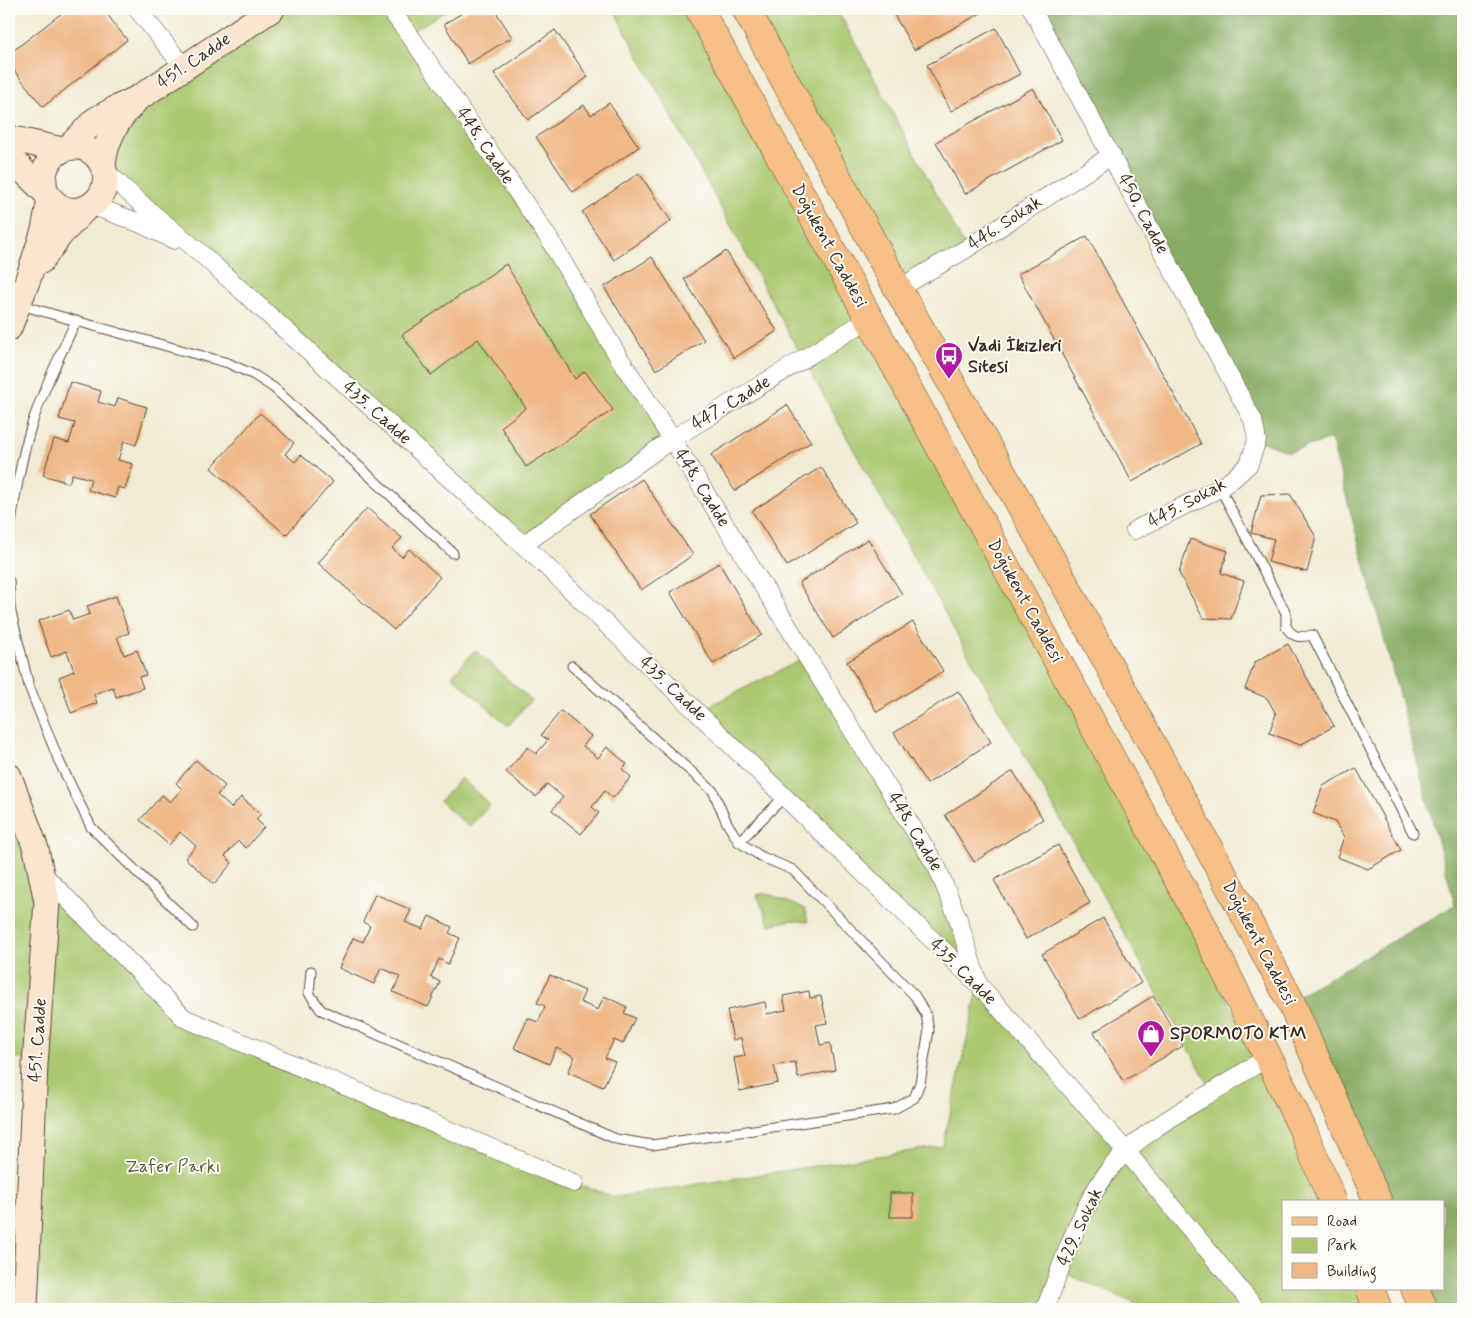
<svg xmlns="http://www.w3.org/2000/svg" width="1472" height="1318" font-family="Mynerve,sans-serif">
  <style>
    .green { fill: #aac870; stroke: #727947 }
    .forest { fill: #87ac62; stroke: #616b40 }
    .building { fill: #efb786 }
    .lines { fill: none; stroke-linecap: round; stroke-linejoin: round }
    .lane-casing { stroke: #564739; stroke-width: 11 }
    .street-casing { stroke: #564739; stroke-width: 19 }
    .secondary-casing { stroke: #564739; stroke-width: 27 }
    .primary-casing { stroke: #564739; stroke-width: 29 }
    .lane { stroke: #fff; stroke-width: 9 }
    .street { stroke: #fff; stroke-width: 18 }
    .secondary { stroke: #fbe5cf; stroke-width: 25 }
    .primary { stroke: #f5bf86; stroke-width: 28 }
    .labels { text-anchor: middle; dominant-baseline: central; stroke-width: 4; stroke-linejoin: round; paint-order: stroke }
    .street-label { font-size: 18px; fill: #3b2a1e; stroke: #fdfcf7 }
    .poi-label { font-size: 18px; font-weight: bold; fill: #3b2a1e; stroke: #fdfcf7; text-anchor: start }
    .park-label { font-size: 18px; fill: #5c5937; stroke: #fdfcf7 }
  </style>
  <rect width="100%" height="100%" fill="#fdfcf7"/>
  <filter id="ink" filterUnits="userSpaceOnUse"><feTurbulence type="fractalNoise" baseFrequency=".02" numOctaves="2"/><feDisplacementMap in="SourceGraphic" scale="10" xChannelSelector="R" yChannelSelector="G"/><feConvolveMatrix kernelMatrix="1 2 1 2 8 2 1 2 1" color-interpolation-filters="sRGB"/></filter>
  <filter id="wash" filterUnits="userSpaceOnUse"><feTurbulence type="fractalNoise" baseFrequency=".0096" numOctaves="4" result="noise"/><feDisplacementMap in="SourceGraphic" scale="20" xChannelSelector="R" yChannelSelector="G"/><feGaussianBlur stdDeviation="1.12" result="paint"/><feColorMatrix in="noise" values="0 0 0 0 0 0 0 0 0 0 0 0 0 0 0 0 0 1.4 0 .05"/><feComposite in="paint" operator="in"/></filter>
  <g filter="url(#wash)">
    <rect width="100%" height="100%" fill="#f0ebd3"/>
    <g class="green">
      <polygon points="272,9 390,9 672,439 523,545 104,170 114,128"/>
      <polygon points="392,9 450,9 410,32"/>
      <polygon points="613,9 696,9 1013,580 1331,1202 1283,1202 1283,1289 1369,1289 1378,1309 1148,1309 1060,1271 1045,1309 25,1309 35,1064 9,1055 9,776 41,872 184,1018 574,1183 615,1197 943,1146 979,985 697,712 807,657 937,867 979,985 1126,1151 1213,1092 803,359"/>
      <polygon points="746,9 837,9 966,249 898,289"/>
      <polygon points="475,650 531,700 508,726 452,676"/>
      <polygon points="461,778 490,805 469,827 440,801"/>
      <polygon points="766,893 805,909 808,922 791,920 770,925 757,895"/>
    </g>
    <polygon class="forest" points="1032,9 1463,9 1463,1309 1424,1309 1415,1289 1443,1289 1443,1202 1378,1202 1290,1000 1455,905 1331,439 1289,452 1257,440"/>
    <g id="blocks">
      <g class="building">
        <polygon points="67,9 103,9 127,40 43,107 9,64 9,54"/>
        <polygon points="469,9 494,9 512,37 468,64 444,24"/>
        <polygon points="891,9 988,9 914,50"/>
        <polygon points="996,28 1020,74 951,111 927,65"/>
        <polygon points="555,30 588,77 528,120 494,73"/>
        <polygon points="1033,88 1062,140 965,194 936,142"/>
        <polygon points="609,103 639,147 573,192 536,137 584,105 591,115"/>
        <polygon points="639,173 671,221 614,260 582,212"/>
        <polygon points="1087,236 1201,444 1132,482 1018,274"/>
        <polygon points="726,251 777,331 734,358 684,279"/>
        <polygon points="652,257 704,340 656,370 604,287"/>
        <polygon points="506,264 575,379 585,371 613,410 526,467 501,427 526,408 478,339 431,375 402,335"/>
        <polygon points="70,382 101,391 98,402 115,407 118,398 147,407 136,445 124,441 118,460 133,464 125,489 118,487 115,498 88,490 91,479 72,474 69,483 43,475 54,439 69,443 75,423 59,419"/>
        <polygon points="787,405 811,442 735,491 711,455"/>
        <polygon points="260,413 294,443 285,454 295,462 301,455 333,482 286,535 211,468"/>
        <polygon points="821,467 856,523 787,566 752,511"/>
        <polygon points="642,479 693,555 641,590 590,514"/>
        <polygon points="1290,494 1316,537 1307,572 1268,562 1274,539 1251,533 1261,495"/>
        <polygon points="367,508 402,538 392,548 402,557 409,549 440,577 394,630 318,563"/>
        <polygon points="868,539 902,594 833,638 799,583"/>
        <polygon points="1190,539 1228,551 1221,573 1244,581 1231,619 1203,618 1179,573"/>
        <polygon points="719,563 762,635 713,664 670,592"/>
        <polygon points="116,596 129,633 117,637 124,655 137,650 146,675 139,677 143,688 116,697 113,687 94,694 97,703 71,713 59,677 74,671 67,651 51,657 38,621 69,610 73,620 90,614 87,606"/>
        <polygon points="913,622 943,671 877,712 847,662"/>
        <polygon points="1288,644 1334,726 1300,745 1269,733 1276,714 1267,698 1245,689 1255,662"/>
        <polygon points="958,691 991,742 927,784 894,733"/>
        <polygon points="561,711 591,736 583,746 598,758 607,747 627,764 622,769 631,777 613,798 605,791 592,807 599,813 581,834 552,810 563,797 547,784 536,797 506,772 528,747 536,754 548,740 541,735"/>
        <polygon points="196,760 225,786 217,795 231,808 241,797 261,814 256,819 264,827 246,848 238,841 225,856 232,863 214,884 185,858 196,846 180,832 169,845 140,820 162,795 170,802 182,789 176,783"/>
        <polygon points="1356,768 1401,850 1368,869 1337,857 1344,837 1335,822 1313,813 1323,786"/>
        <polygon points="1013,771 1043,819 974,862 945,815"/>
        <polygon points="1058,845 1090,903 1026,939 994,880"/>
        <polygon points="375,894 411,910 405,922 423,929 429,916 452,927 449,933 460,938 448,964 439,959 431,977 440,982 428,1007 393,992 400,976 381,968 374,984 339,968 353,938 363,942 370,926 363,922"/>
        <polygon points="1103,918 1141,983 1080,1019 1042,954"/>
        <polygon points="550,975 585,991 580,1002 598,1010 604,996 627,1007 624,1013 635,1018 623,1044 614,1040 605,1058 615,1062 603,1087 568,1072 575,1057 556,1048 549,1064 514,1048 528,1018 538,1022 545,1006 537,1003"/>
        <polygon points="809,991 810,998 821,996 827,1023 816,1025 820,1045 830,1043 835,1070 798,1078 795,1062 774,1066 778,1083 740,1091 734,1058 745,1056 741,1038 733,1040 727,1010 765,1002 767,1014 786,1010 783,996"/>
        <polygon points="1153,996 1183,1046 1123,1081 1094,1032"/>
        <rect x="890" y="1193" width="23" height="24"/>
      </g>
    </g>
  </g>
  <g filter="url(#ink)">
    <use href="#blocks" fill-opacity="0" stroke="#564739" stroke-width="1"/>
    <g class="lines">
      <defs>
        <g id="lane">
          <polyline points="21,305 76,321"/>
          <path d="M 1220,488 L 1286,613 L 1286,627 C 1294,638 1299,638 1312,635 L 1413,833"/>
          <path d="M 9,535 C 15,499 20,462 31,427 C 42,392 60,355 76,321 L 228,363 L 254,375 L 274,388 L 453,553"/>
          <polyline points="9,581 10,608 29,686 59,761 91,827 193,927"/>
          <polyline points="739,842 784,797"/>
          <polyline points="311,971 309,993 321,1010 616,1139 652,1145 894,1109 914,1098 920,1083 929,1030 926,1015 915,996 793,870 762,857 739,842 727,823 713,791 572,666"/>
        </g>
        <g id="street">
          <polyline points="137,9 184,67"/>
          <polyline points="390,9 411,37 548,237 618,356 672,439 937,867 958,919 978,983"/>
          <polyline points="1032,9 1253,420 1257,440 1249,464 1234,478 1220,488 1135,530"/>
          <polyline points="104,170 147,209 197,250 544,564 979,985 1126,1151 1256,1309"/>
          <polyline points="91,205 139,223 174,240"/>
          <polyline points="898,289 966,249 1112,155"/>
          <polyline points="523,545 672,439 869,319"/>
          <polyline points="41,872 184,1018 574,1183"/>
          <path d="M 1045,1309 C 1062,1266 1078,1212 1106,1174 C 1131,1140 1168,1119 1204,1097 C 1226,1084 1247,1070 1268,1057"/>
        </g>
        <g id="secondary">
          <polyline points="9,138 62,150"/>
          <polyline points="68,148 95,120 115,109 140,97 272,9"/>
          <path d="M 9,157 C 21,168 33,181 45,192 C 50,198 54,204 62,208 C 71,212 83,211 91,205 C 99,200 104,192 105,183 C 107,176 104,168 100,161 C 79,129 31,156 47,195"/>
          <path d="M 103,166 C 105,141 116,121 133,104"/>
          <polyline points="41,261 60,235 86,208"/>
          <polyline points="9,328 28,279 44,230 50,199"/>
          <polyline points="9,776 36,849 47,902 35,1064 25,1309"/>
        </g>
        <g id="primary">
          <polyline points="699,9 1193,907 1268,1057 1302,1128 1333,1202"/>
          <polyline points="746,9 898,289 1055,566 1232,891 1290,1000 1378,1202"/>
          <polyline points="1370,1289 1378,1309"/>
          <polyline points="1415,1289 1424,1309"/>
        </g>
      </defs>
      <use href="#lane" class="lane-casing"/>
      <use href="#street" class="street-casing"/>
      <use href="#secondary" class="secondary-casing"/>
      <use href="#primary" class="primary-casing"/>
      <use href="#lane" class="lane"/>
      <use href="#street" class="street"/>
      <use href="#secondary" class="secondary"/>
      <use href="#primary" class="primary"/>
    </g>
  </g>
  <defs>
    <symbol id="bus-pin" viewBox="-11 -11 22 30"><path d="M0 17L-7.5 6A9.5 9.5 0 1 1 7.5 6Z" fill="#b5179e" stroke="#fdfcf7"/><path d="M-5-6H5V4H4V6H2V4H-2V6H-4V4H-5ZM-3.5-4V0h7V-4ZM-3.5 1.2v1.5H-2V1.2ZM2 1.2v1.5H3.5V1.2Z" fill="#fff"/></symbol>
    <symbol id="shop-pin" viewBox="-11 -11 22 30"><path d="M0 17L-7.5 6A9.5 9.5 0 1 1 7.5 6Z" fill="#b5179e" stroke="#fdfcf7"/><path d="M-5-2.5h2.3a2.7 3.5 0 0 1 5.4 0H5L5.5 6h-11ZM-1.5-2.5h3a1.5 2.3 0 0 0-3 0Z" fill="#fff"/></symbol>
  </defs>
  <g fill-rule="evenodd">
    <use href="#bus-pin" x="933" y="340" width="32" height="43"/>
    <use href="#shop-pin" x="1135" y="1018" width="32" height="43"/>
  </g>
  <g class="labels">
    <g class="street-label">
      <text transform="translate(194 61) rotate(-34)">451. Cadde</text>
      <text transform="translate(485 146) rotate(56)">448. Cadde</text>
      <text transform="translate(1143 214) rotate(62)">450. Cadde</text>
      <text transform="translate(1005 223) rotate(-33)">446. Sokak</text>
      <text transform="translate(829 246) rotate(61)">Doğukent Caddesi</text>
      <text transform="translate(731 403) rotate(-31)">447. Cadde</text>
      <text transform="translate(377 413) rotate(42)">435. Cadde</text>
      <text transform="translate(702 488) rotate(58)">448. Cadde</text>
      <text transform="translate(1187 503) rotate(-28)">445. Sokak</text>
      <text transform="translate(1025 601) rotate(61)">Doğukent Caddesi</text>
      <text transform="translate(673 689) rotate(44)">435. Cadde</text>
      <text transform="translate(915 832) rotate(59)">448. Cadde</text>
      <text transform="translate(1259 943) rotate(62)">Doğukent Caddesi</text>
      <text transform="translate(963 972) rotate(45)">435. Cadde</text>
      <text transform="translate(38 1040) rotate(-86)">451. Cadde</text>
      <text transform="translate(1080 1227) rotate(-65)">429. Sokak</text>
    </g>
    <g class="poi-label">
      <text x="968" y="346">Vadi İkizleri<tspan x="968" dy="21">Sitesi</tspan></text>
      <text x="1170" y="1034">SPORMOTO KTM</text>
    </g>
    <g class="park-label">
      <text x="173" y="1167">Zafer Parkı</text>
    </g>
  </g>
  <rect width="1472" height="1318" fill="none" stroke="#fdfcf7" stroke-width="30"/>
  <rect x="1282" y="1200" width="162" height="90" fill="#fdfcf7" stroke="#afa8a0"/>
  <rect x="1292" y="1217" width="25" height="8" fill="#f5bf86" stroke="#afa8a0"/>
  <text x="1327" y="1226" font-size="15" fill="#3b2a1e">Road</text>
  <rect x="1292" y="1238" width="25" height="15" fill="#aac870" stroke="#afa8a0"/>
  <text x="1327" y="1250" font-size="15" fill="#3b2a1e">Park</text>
  <rect x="1292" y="1263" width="25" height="15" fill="#efb786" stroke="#afa8a0"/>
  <text x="1327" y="1276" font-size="15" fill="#3b2a1e">Building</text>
</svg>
